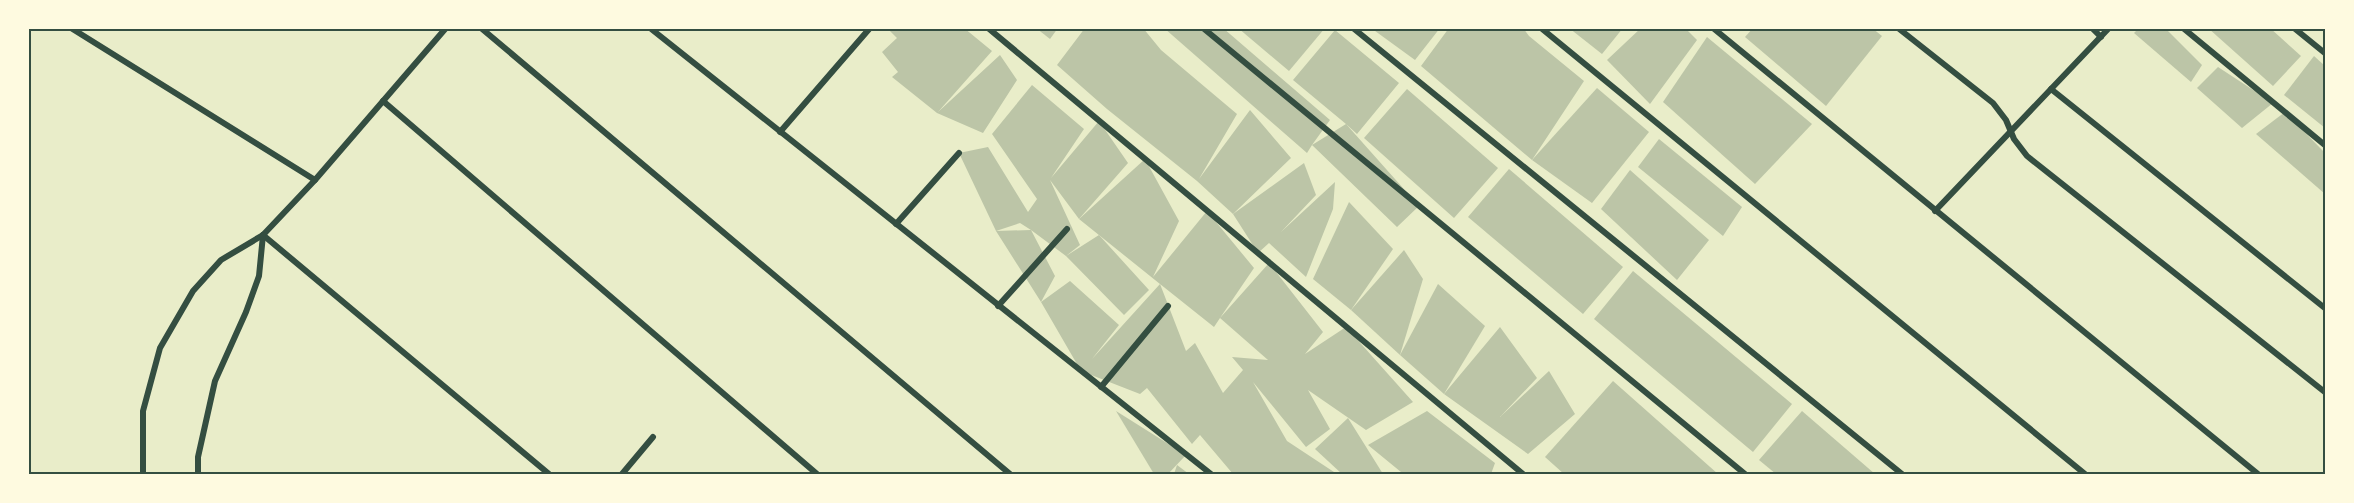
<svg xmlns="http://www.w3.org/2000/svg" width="2354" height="503" font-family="'Public Sans',sans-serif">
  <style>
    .building { fill: #bcc5a7; fill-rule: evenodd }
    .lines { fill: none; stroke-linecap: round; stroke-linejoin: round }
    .minor { stroke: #344e41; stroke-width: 6 }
    .neatline { fill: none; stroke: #344e41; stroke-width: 2 }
  </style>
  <rect width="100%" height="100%" fill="#e9edc9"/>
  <g class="building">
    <polygon points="887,28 964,28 992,51 938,112 1000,55 1017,80 983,133 937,113 892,77 898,72 882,52 897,38"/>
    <polygon points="1036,28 1058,28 1050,39"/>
    <polygon points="1085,28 1143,28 1161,50 1237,114 1199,179 1250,110 1291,158 1233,214 1304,163 1316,195 1281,232 1335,182 1333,209 1306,277 1269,243 1258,253 1233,214 1197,181 1107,109 1057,65"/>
    <polygon points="1164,28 1223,28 1330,120 1312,145 1346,124 1293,80 1335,30 1399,83 1357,134 1346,124 1419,206 1397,227 1312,145 1307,153"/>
    <polygon points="1238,28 1325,28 1289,71"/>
    <polygon points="1371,28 1440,28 1415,60"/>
    <polygon points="1449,28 1523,28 1529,36 1584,81 1532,160 1421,66"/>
    <polygon points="1569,28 1623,28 1602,54"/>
    <polygon points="1641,28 1685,28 1697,40 1650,104 1607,60"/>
    <polygon points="1753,28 1872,28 1882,36 1826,106 1745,37"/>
    <polygon points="2139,28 2165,28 2202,65 2191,82 2134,33"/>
    <polygon points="2208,28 2270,28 2301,56 2273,86"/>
    <polygon points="1707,37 1812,124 1755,184 1663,102"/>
    <polygon points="2314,56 2325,66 2325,128 2284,95"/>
    <polygon points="2218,67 2273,103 2242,128 2197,88"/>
    <path d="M 1032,85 L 1084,129 L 1051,178 L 1099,121 L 1128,163 L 1079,219 L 1050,180 L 1080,245 L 1066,256 L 1099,235 L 1149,290 L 1124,315 L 1066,256 L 1031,230 L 1055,276 L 1041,302 L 996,231 L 959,153 L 988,147 L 1028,212 L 1037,199 L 992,134 ZM 1020,223 L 1031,230 L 996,231 Z"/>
    <polygon points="1597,88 1649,132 1592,203 1532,160"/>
    <polygon points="1407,89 1498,168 1454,218 1364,138"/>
    <polygon points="2285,112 2325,153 2325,194 2256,134"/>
    <polygon points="1659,139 1742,207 1723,236 1638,167"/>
    <path d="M 1145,159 L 1179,221 L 1153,277 L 1207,211 L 1254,268 L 1220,318 L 1269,263 L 1323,332 L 1305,354 L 1346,327 L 1413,402 L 1366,430 L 1308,390 L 1330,429 L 1306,447 L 1253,382 L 1287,441 L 1337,474 L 1233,474 L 1200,435 L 1192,444 L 1147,388 L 1140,394 L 1081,371 L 1041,302 L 1070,281 L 1119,325 L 1092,359 L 1160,284 L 1079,219 ZM 1160,284 L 1214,327 L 1220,318 L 1268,360 L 1232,357 L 1243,370 L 1223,393 L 1195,343 L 1186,351 Z"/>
    <polygon points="1509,169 1623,267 1583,314 1468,217"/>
    <polygon points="1630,170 1709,240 1677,280 1601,209"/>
    <polygon points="1349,202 1393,249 1351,310 1313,279"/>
    <polygon points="1404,250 1423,279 1400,355 1351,310"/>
    <polygon points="1633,271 1792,404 1753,452 1594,319"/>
    <polygon points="1438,284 1485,326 1444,394 1400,355"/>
    <polygon points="1500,327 1537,378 1500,417 1549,371 1575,414 1528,454 1444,394"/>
    <polygon points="1613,381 1718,474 1564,474 1545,457"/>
    <polygon points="1116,411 1186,455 1168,474 1154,474"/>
    <polygon points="1427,411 1495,463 1491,474 1396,474 1401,472 1368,445"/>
    <polygon points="1802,411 1875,474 1776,474 1759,460"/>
    <polygon points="1348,418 1383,474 1342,474 1315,449"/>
    <polygon points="1177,465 1189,474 1174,474"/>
  </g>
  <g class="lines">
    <g class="minor">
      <polyline points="71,28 315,180"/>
      <polyline points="481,28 1010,474"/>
      <polyline points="650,28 1211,474"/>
      <polyline points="988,28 1523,474"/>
      <polyline points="1203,28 1745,474"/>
      <polyline points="1353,28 1902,474"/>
      <polyline points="1541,28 2085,474"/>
      <polyline points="1713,28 2258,474"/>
      <polyline points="1898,28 1993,103 2006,120 2014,139 2027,156 2326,393"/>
      <polyline points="2092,28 2101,37"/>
      <polyline points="2183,28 2326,146"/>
      <polyline points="2294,28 2326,54"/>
      <polyline points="2051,89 2326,309"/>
      <polyline points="383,101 817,474"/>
      <polyline points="780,132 870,28"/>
      <polyline points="1935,211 2109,28"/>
      <polyline points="896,224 959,153"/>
      <polyline points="263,235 549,474"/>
      <polyline points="998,306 1067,229"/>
      <polyline points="1101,387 1168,306"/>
      <polyline points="143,474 143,411 160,348 193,291 221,260 263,235 315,180 446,28"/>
      <polyline points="198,474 198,457 215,381 246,312 259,276 263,235"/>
      <polyline points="622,474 653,437"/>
    </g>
  </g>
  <rect width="2354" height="503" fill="none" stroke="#fefae0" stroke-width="60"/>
  <rect x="30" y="30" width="2294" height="443" class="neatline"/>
</svg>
